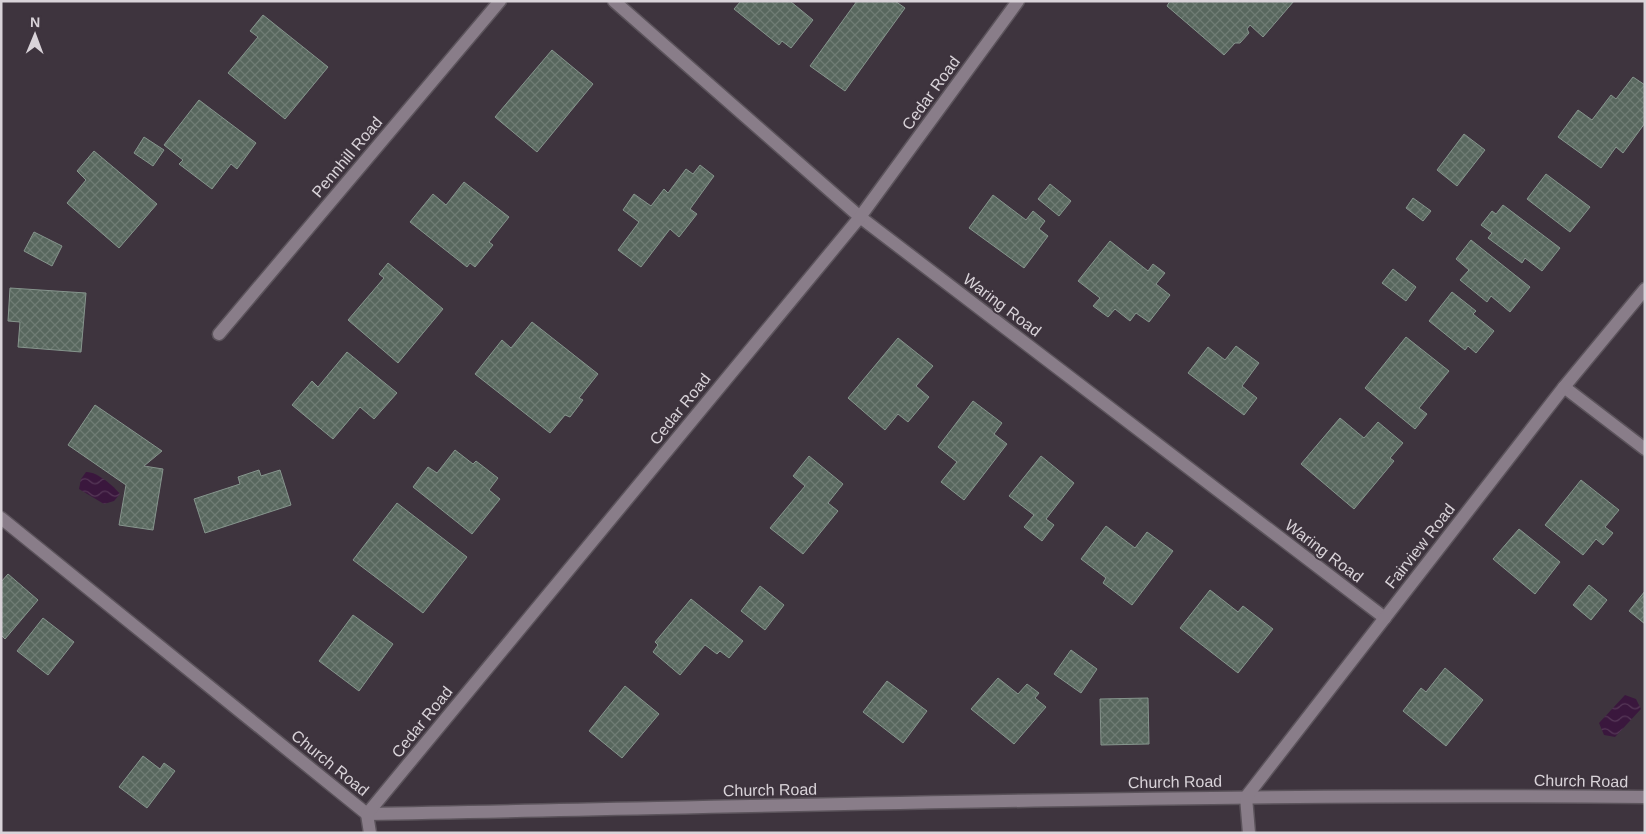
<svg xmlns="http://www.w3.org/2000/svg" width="1646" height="834" font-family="Arial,sans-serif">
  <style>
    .water { fill: url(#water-waves) }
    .building { fill: url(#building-cross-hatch); stroke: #86958d }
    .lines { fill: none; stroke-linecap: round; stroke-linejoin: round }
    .minor-casing { stroke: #5b535b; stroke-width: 15 }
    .minor { stroke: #897d89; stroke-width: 12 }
    .labels { text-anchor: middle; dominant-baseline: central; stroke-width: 4; stroke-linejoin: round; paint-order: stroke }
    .street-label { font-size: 16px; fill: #d9d3d9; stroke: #3e343e }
  </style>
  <defs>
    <pattern id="water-waves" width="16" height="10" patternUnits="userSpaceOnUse" patternTransform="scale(1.25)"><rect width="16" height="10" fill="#3a173d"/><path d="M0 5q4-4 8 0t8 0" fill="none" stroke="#563858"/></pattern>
    <pattern id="building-cross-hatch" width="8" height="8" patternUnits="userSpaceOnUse" patternTransform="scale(1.25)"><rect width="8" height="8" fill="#58675e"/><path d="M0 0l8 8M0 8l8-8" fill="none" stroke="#6f7c74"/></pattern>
  </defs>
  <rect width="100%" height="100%" fill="#3e343e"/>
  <g class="water">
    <path d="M 86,472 C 96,471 114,486 120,494 L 114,501 L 104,504 L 79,489 L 81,479 Z"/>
    <polygon points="1625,695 1636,699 1641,709 1615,737 1604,735 1599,723"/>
  </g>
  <g class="building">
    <polygon points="741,1 790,1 813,20 791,48 782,41 779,45 734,9"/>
    <polygon points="857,1 895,1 905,8 845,91 810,66"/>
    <polygon points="1170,1 1294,1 1263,37 1250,25 1247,29 1249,33 1240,43 1235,43 1224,55 1167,6"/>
    <polygon points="263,15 328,67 285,119 228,73 258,37 250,31"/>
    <polygon points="552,50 593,84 537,152 495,117"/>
    <polygon points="1633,77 1645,85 1645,123 1623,153 1616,147 1601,168 1558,137 1578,110 1592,120 1611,95 1616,99"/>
    <polygon points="199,100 256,143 237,169 231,164 212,189 179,164 183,160 164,145"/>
    <polygon points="1464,134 1485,150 1457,186 1437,170"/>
    <polygon points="144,137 164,150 153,166 134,153"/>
    <polygon points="94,151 157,204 119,248 67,203 86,180 77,171"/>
    <polygon points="700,165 714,176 690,209 697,214 679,237 670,229 641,267 618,250 639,222 623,210 634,194 651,206 664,189 668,193 686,169 693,174"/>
    <polygon points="1546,174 1590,207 1570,232 1527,199"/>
    <polygon points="464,182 509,217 489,242 493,245 475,267 470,263 467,267 410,222 433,194 446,205"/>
    <polygon points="1050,184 1071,201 1059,216 1038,199"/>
    <polygon points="993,195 1026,220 1033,211 1045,221 1039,229 1048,236 1024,268 969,228"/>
    <polygon points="1413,198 1431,211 1423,221 1406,208"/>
    <polygon points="1503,205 1560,248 1542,271 1525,258 1522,263 1488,238 1492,233 1481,225 1492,211 1496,214"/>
    <polygon points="34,232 62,246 52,266 24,251"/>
    <polygon points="1471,240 1530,287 1510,312 1491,296 1487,302 1460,280 1469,270 1456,259"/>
    <polygon points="1110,241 1148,271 1153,264 1165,273 1156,284 1170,295 1149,322 1136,313 1130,321 1115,309 1108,317 1093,306 1100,298 1078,281"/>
    <polygon points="388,263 443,309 398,363 348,320 384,278 379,274"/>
    <polygon points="1393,269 1416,287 1406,301 1382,283"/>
    <polygon points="10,288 86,293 81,352 18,347 20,322 8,321"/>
    <polygon points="1452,292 1476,311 1473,314 1494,331 1476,353 1468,346 1465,350 1429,321"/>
    <polygon points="532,322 598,374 579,398 583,400 570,417 565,415 550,433 475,374 502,340 511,348"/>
    <polygon points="1406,337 1449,371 1419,408 1427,414 1415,429 1365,388"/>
    <polygon points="898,338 933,366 916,386 929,397 908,422 898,414 885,430 848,398"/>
    <polygon points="1236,346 1259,363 1242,386 1257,398 1244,415 1188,373 1208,347 1225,360"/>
    <polygon points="347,352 397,393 374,419 360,407 333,439 292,405 312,381 318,387"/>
    <polygon points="973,401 1002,423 994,434 1007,444 964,500 941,482 957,462 938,447"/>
    <polygon points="95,405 162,451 144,466 163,469 153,530 119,525 126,485 68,445"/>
    <polygon points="1340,418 1364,438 1378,422 1403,443 1390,458 1394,461 1354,509 1301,464"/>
    <polygon points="455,450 473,464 476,461 498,478 489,490 500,499 472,534 413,487 428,467 437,473"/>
    <polygon points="809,456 843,484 828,503 838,511 803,554 770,528 805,486 793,476"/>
    <polygon points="1041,456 1074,483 1046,519 1054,525 1042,541 1024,527 1034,515 1009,496"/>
    <polygon points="259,470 261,476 280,470 291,505 205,533 194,499 240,484 238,477"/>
    <polygon points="1581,480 1619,510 1605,527 1613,533 1603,545 1596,539 1583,555 1545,525"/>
    <polygon points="397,503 467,557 423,613 353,560"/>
    <polygon points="1106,526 1135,548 1147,532 1173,551 1132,605 1103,583 1106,578 1081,559"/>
    <polygon points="1519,529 1560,562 1535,594 1493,559"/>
    <polygon points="8,574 38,600 5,639 1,635 1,582"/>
    <polygon points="1589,585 1607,600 1591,620 1573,605"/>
    <polygon points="760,586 784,605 765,630 741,611"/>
    <polygon points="1210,590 1238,612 1243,606 1273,629 1238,673 1180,628"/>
    <polygon points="1645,591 1645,624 1629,611"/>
    <polygon points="691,599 743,641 729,658 720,651 717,654 705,645 680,675 653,652 658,645 655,642"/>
    <polygon points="353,615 393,644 359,691 319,661"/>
    <polygon points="43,618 74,642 48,675 17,651"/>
    <polygon points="1071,650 1097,669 1081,693 1054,674"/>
    <polygon points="1445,668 1483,700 1446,746 1403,711 1421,688 1426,692"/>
    <polygon points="998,678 1018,694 1027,684 1039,693 1035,698 1046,707 1014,744 971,709"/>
    <polygon points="887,681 927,711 903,743 863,712"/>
    <polygon points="625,686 659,714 622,758 589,731"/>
    <polygon points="1148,698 1149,744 1101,745 1100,699"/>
    <polygon points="143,756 160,769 164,763 175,771 147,808 119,787"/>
  </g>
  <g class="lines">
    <defs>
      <g id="minor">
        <polyline points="614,1 860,217 1385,618"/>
        <polyline points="219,334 500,1"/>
        <polyline points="1564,387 1645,449"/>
        <path d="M 1,518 L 367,814 C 793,806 1219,793 1645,797"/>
        <polyline points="370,833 367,814 860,217 1018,1"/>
        <polyline points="1249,833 1246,797 1564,387 1645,289"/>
      </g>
    </defs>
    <use href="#minor" class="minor-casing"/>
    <use href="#minor" class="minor"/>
  </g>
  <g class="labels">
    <g class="street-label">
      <text transform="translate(931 93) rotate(-54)">Cedar Road</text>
      <text transform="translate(347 157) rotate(-50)">Pennhill Road</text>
      <text transform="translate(1002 305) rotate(37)">Waring Road</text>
      <text transform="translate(680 409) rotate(-51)">Cedar Road</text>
      <text transform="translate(1420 546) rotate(-52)">Fairview Road</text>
      <text transform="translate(1324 551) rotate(37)">Waring Road</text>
      <text transform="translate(422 722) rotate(-51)">Cedar Road</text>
      <text transform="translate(330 763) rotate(39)">Church Road</text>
      <text transform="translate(1581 781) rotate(1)">Church Road</text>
      <text transform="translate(1175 782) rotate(-1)">Church Road</text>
      <text transform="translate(770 790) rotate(-1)">Church Road</text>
    </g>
  </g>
  <rect width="1646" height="834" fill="none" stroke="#d9d3d9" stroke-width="5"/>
  <g transform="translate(35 35) rotate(1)" stroke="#3e343e" stroke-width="4" paint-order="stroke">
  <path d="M0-4L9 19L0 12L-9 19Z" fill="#d9d3d9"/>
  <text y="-8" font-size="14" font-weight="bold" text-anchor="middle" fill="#d9d3d9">N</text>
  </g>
</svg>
